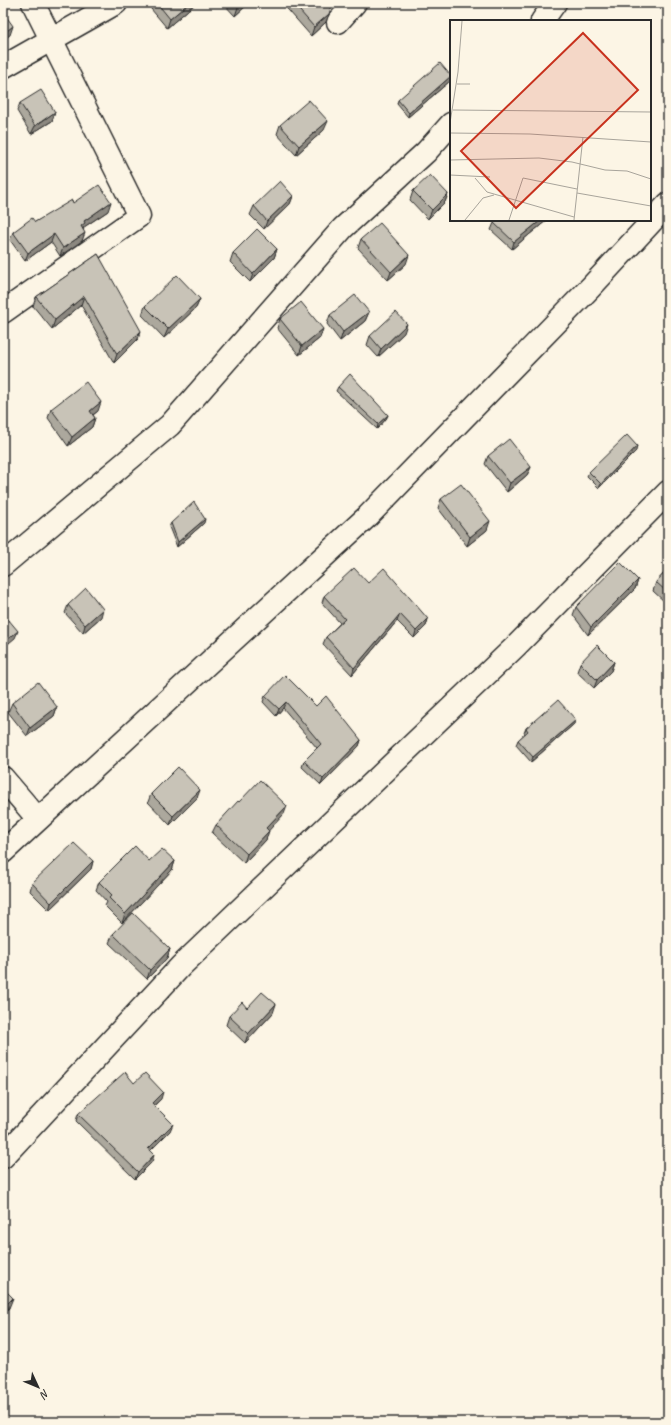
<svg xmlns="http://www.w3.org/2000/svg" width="671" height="1425" font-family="Caveat,sans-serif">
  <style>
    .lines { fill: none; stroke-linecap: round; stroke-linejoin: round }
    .minor-casing { stroke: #2b2b2b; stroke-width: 25 }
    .minor { stroke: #fcf5e5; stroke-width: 22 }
    .wall { fill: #aca89d; stroke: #2b2b2b }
    .shaded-wall { fill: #8c8880; stroke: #2b2b2b }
    .building { fill: #c8c3b7; stroke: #2b2b2b }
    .inset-road { fill: none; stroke: #a8a49b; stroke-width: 1 }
    .view { fill: #c8321e; fill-opacity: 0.15; stroke: #c8321e; stroke-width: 2 }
    .inset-edge { fill: none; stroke: #2b2b2b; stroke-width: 2 }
  </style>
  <rect width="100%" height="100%" fill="#fcf5e5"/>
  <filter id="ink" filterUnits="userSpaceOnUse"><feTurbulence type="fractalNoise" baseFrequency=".025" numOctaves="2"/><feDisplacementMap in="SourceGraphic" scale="8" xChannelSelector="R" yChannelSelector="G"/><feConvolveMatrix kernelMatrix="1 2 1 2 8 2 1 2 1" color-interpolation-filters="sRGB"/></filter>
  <g filter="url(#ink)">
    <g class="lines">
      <defs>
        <g id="minor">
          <polyline points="542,21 555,3"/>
          <polyline points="338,22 355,3"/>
          <polyline points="3,67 116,3"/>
          <polyline points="3,312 139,216 33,3"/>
          <polyline points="3,565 170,425 343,228 426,152 451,124"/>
          <polyline points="3,778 38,819"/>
          <polyline points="3,852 368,516 590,288 668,204"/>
          <polyline points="3,1157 181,966 516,646 668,492"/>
        </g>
      </defs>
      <use href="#minor" class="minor-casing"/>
      <use href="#minor" class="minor"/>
    </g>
    <g class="wall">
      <polygon points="153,3 196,3 167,28 151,9"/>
      <polygon points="223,3 249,3 235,16"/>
      <polygon points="282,3 330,3 326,22 311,36"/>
      <polygon points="451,76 450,81 408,117 397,104 398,100"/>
      <polygon points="20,103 55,112 52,121 31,134 17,111"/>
      <polygon points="280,125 324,130 296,155 277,134"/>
      <polygon points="413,191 448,194 445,202 428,219 410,200"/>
      <polygon points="293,196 290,204 264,229 250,215 254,206"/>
      <polygon points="73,203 108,211 84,227 82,241 60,256 51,242 25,261 10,240 13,232 35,222"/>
      <polygon points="547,220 512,249 491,230 494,223"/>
      <polygon points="361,239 406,264 388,280 358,248"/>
      <polygon points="277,249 274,258 250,282 230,262 233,253"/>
      <polygon points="98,254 138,339 114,363 81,305 52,329 33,306 36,297"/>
      <polygon points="200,299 196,308 164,338 142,315 145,306"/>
      <polygon points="369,312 365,321 340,341 327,324 330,315"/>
      <polygon points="280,319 320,338 299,355 277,328"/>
      <polygon points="404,333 378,357 367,345 370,336"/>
      <polygon points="338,387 388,415 386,419 377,429 336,391"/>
      <polygon points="51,409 98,411 93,415 95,418 92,427 68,446 48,418"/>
      <polygon points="636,451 599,488 587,476 589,472"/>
      <polygon points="488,456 531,467 527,475 507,492 485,464"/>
      <polygon points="441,499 487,530 467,546 438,508"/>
      <polygon points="171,523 204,523 177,547 169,527"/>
      <polygon points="668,569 668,601 666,603 653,591 656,582"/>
      <polygon points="638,580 635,589 588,635 573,615 576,607"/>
      <polygon points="368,583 428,619 426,626 414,638 397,621 352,675 323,644 326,637 340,623 322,603 324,596"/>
      <polygon points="68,605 101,617 83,633 65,613"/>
      <polygon points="614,662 611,671 594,688 577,672 580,663"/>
      <polygon points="265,696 316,706 361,740 359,746 321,785 302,767 304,761 317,748 283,708 276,716 263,702"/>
      <polygon points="12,703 57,707 54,716 27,736 8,712"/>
      <polygon points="574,724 531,762 516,745 518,740 525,734 524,733 526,728"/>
      <polygon points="151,794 197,798 170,825 148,802"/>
      <polygon points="239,802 284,814 268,830 266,840 244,863 212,833 216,825"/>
      <polygon points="93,861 91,869 49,910 30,891 32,883"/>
      <polygon points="149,861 175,861 172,870 122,923 105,906 107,902 96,890 99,882"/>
      <polygon points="113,934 170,949 167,958 147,979 109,943"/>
      <polygon points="247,1008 273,1013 245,1043 226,1025 229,1016"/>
      <polygon points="134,1083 161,1099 154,1106 170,1131 150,1151 152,1162 135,1179 76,1121 78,1114"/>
    </g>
    <g class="shaded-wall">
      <polygon points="189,3 196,3 167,28 170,19"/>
      <polygon points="242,3 249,3 235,16 238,7"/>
      <polygon points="329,14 326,22 311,36 314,27"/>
      <polygon points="13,26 10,35 3,40 3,34"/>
      <polygon points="451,76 450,81 408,117 409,113"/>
      <polygon points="55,112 52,121 31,134 35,126"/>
      <polygon points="328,121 324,130 296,155 299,146"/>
      <polygon points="448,194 445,202 428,219 432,210"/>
      <polygon points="293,196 290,204 264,229 267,221"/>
      <polygon points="111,202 108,211 84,227 82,232 81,226 84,221"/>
      <polygon points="541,220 547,220 512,249 514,242"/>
      <polygon points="85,233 82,241 60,256 63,248"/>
      <polygon points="54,234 51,242 25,261 28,253"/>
      <polygon points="277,249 274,258 250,282 253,274"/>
      <polygon points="409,255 406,264 388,280 391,272"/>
      <polygon points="84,296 81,305 52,329 55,320"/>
      <polygon points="200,299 196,308 164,338 168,329"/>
      <polygon points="369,312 365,321 340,341 343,332"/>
      <polygon points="407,324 404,333 378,357 381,349"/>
      <polygon points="323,329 320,338 299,355 302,346"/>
      <polygon points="141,331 138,339 114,363 117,354"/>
      <polygon points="101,402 98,411 86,420 90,411"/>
      <polygon points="388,415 386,419 377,429 378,424"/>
      <polygon points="95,418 92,427 68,446 72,437"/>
      <polygon points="637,446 636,451 599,488 601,484"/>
      <polygon points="531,467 527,475 507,492 510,483"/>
      <polygon points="205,519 204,523 177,547 178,542"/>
      <polygon points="490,521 487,530 467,546 470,537"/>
      <polygon points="638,580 635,589 588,635 591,627"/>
      <polygon points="103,609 101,617 83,633 85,625"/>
      <polygon points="400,614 397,621 352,675 354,668"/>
      <polygon points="428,619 426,626 414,638 416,631"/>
      <polygon points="18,631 15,638 3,648 3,643"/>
      <polygon points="614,662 611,671 594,688 597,680"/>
      <polygon points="286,702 283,708 276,716 279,709"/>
      <polygon points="57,707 54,716 27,736 30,728"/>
      <polygon points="576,720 574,724 531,762 533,757"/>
      <polygon points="361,740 359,746 321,785 323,779"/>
      <polygon points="200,790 197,798 170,825 173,816"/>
      <polygon points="287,806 284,814 263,837 266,828"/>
      <polygon points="269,831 266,840 244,863 247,854"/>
      <polygon points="93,861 91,869 49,910 51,903"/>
      <polygon points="175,861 172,870 122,923 125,914"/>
      <polygon points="170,949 167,958 147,979 150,970"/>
      <polygon points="276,1004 273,1013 245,1043 248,1034"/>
      <polygon points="163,1092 161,1099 149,1110 152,1103"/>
      <polygon points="173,1124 170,1131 145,1156 148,1149"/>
      <polygon points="154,1155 152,1162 135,1179 138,1172"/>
      <polygon points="13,1298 9,1308 3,1314 3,1308"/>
    </g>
    <g class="building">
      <polygon points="157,3 189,3 170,19"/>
      <polygon points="234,3 242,3 238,7"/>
      <polygon points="293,3 330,3 332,5 329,14 314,27"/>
      <polygon points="3,12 13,26 3,34"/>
      <polygon points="440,63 451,76 409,113 398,100"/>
      <polygon points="41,90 55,112 35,126 20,103"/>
      <polygon points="309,100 328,121 299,146 280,125"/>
      <polygon points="430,175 448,194 432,210 413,191"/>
      <polygon points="280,181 293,196 267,221 254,206"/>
      <polygon points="99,185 111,202 84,221 85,223 81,226 85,233 63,248 54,234 28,253 13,232 32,218 35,222 72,200 73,203"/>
      <polygon points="497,220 541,220 514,242 494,223"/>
      <polygon points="380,223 409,255 391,272 361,239"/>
      <polygon points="257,229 277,249 253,274 233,253"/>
      <polygon points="98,254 141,331 117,354 84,296 55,320 36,297"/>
      <polygon points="177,275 200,299 168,329 145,306"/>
      <polygon points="355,295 369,312 343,332 330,315"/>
      <polygon points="301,302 323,329 302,346 280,319"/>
      <polygon points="396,312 407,324 381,349 370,336"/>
      <polygon points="350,374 388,415 378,424 338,387"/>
      <polygon points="86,382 101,402 90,411 95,418 72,437 51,409"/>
      <polygon points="627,435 637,446 601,484 589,472"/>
      <polygon points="509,439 531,467 510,483 488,456"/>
      <polygon points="461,484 490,521 470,537 441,499"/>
      <polygon points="194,502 205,519 178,542 171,523"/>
      <polygon points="620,562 638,580 591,627 576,607"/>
      <polygon points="354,568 368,583 384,568 428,619 416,631 400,614 354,668 326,637 345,619 324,596"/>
      <polygon points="668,569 668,593 656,582"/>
      <polygon points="86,588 103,609 85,625 68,605"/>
      <polygon points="3,613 18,631 3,643"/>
      <polygon points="597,645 614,662 597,680 580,663"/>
      <polygon points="285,675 316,706 326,696 361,740 323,779 304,761 321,744 286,702 279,709 265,696"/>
      <polygon points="38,682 57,707 30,728 12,703"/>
      <polygon points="558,700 576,720 533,757 518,740 528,731 526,728"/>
      <polygon points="178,767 200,790 173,816 151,794"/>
      <polygon points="260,780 287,806 266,828 269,831 247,854 216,825 238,801 239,802"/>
      <polygon points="74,843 93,861 51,903 32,883"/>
      <polygon points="135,846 149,861 162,849 175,861 125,914 109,898 112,895 99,882"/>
      <polygon points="133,913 170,949 150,970 113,934"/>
      <polygon points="262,992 276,1004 248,1034 229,1016 242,1002 247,1008"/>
      <polygon points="3,1007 5,1009 5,1016 3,1018"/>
      <polygon points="125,1072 134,1083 145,1073 163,1092 152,1103 173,1124 148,1149 154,1155 138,1172 78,1114"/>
      <polygon points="3,1288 13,1298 3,1308"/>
    </g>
  </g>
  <g transform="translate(450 20)">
    <rect width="201" height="201" fill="#fcf5e5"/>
    <path class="inset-road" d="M 7,64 L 20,64M 3,90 L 201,92M 0,103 L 8,52 L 12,1M 0,113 L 80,114 L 201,122M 0,140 L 89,138 L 122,142 L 155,150 L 177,151 L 201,159M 0,155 L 40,157M 25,158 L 37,172 L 124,197M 127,173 L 201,186M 15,200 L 33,178 L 44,175M 59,200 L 73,158 L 127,169M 124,200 L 133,117"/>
    <path class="view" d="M 133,13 L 188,70 L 66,188 L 11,131 Z"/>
    <rect width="201" height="201" class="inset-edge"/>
  </g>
  <rect width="671" height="1425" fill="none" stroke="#fcf5e5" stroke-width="16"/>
  <rect x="8" y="8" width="655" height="1409" fill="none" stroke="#2b2b2b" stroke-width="1.5" filter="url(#ink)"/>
  <g transform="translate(38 1387) rotate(134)" stroke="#fcf5e5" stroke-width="3" paint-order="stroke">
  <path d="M0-3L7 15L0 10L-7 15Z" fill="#2b2b2b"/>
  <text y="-6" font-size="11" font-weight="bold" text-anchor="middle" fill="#2b2b2b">N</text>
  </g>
</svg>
